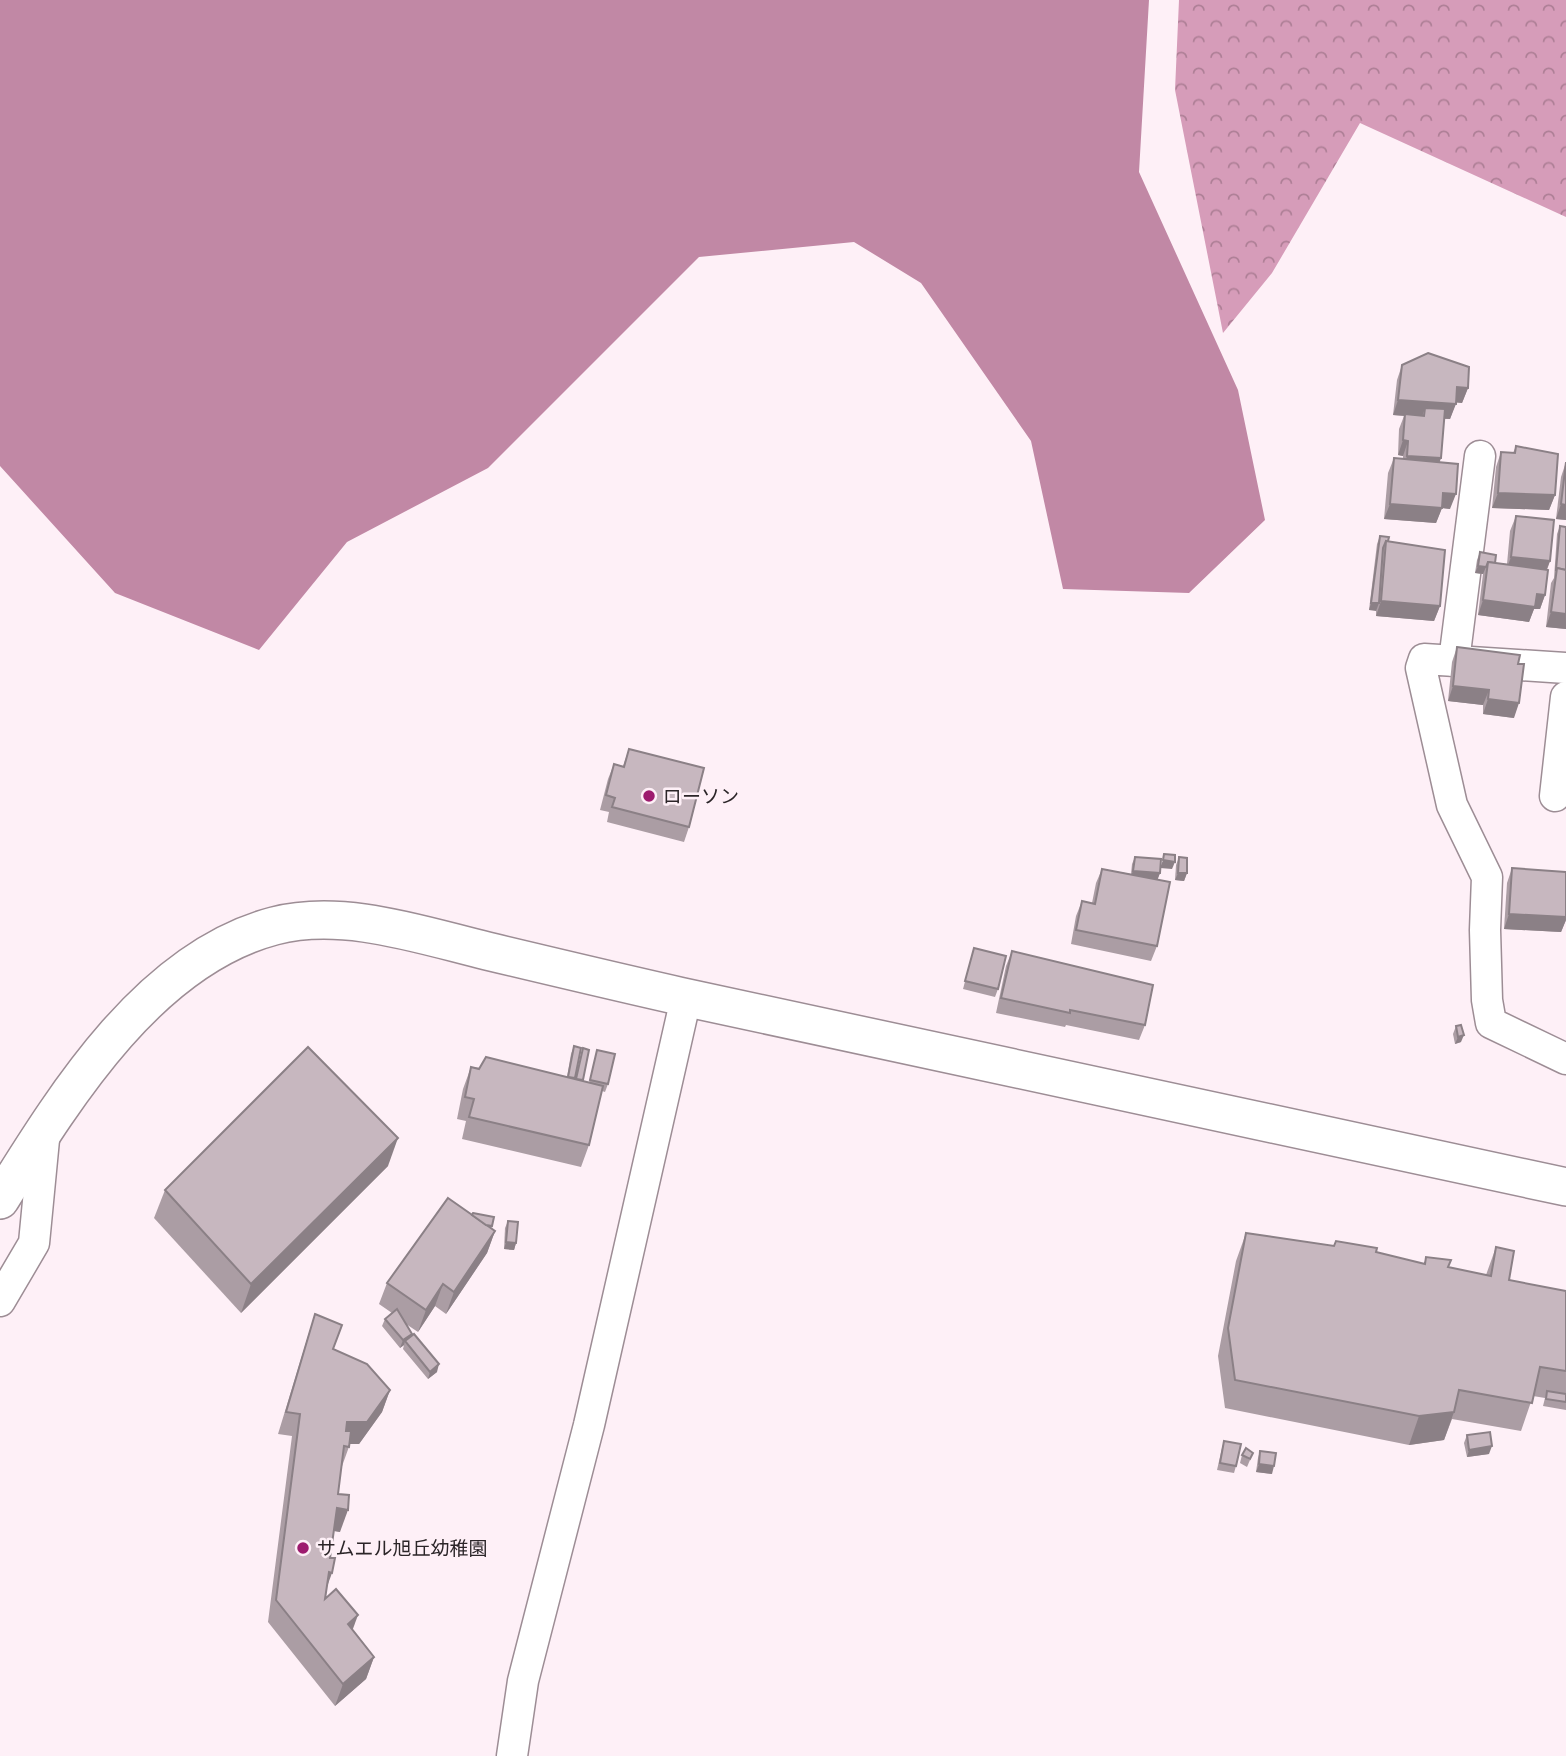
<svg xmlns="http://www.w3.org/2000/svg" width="1566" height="1756" font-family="'Open Sans','Noto Sans JP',sans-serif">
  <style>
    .forest { fill: url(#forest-crowns) }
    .water { fill: #c188a5 }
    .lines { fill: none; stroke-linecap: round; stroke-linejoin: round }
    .minor-casing { stroke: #9d8d95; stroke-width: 33 }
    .tertiary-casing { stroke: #9d8d95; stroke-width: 40 }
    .minor { stroke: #fff; stroke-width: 30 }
    .tertiary { stroke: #fff; stroke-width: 37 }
    .wall { fill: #ab9da4 }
    .shaded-wall { fill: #8b8086 }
    .building { fill: #c7b7bf; stroke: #8b8086; stroke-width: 2 }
    .poi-dot { fill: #9d1b6e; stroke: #fef0f7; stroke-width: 2.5 }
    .labels { text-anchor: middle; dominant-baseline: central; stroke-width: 5; stroke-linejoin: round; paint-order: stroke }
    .poi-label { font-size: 19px; fill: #2b2528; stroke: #fef0f7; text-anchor: start }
  </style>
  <defs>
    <pattern id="forest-crowns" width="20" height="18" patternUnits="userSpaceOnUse" patternTransform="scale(1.75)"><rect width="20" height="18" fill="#d69cb9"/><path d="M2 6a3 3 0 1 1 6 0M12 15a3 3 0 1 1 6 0" fill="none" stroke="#ae7f96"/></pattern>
  </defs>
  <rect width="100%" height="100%" fill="#fef0f7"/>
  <polygon class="forest" points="1179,0 1566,0 1566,217 1360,123 1272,273 1223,333 1175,90"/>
  <polygon class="water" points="0,0 1149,0 1139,172 1238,390 1265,520 1189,593 1063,589 1031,441 921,283 854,242 699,257 488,468 347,542 259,650 115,593 0,466"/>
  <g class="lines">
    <defs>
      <g id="minor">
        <polyline points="1454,661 1480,456"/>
        <polyline points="1566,668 1424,659 1421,668 1452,805 1487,877 1485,930 1487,1000 1491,1023 1566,1059"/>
        <polyline points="1555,796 1566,697"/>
        <polyline points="0,1301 34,1243 45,1129"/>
        <polyline points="512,1756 523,1681 589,1425 686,998"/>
      </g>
      <path id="tertiary" d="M 0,1200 C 65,1096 149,959 274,926 C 343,908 421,935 487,951 C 554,967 621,983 688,998 C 980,1063 1273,1124 1566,1187"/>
    </defs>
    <use href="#minor" class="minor-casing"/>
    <use href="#tertiary" class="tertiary-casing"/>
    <use href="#minor" class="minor"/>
    <use href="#tertiary" class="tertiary"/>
  </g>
  <g class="wall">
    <polygon points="1402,365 1468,388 1462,403 1456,402 1450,419 1444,419 1441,458 1439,462 1450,509 1442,508 1436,523 1384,519 1388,473 1394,458 1403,459 1403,456 1398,455 1399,429 1404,416 1393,415 1397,380"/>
    <polygon points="1516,446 1555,495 1549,510 1492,508 1496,467 1501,452 1513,453"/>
    <polygon points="1566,462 1566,520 1556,519 1561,477"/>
    <polygon points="1516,516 1550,561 1547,570 1545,595 1540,609 1534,609 1529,622 1478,615 1483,574 1475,573 1477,560 1480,552 1495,563 1507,564 1510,531"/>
    <polygon points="1560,526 1566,629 1546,627 1551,583 1554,578 1557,534"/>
    <polygon points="1380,536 1388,541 1440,606 1434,621 1376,616 1376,610 1369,610 1377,544"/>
    <polygon points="1457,647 1514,718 1483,714 1483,705 1448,701 1452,662"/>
    <polygon points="629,749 689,827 684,842 607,822 609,812 600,810 608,779 614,764 623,766"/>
    <polygon points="1135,857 1160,873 1157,880 1157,946 1151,961 1071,944 1076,916 1082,901 1092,903 1096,883 1102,869 1131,874 1132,864"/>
    <polygon points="1179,857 1187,873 1184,881 1175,880 1176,865"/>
    <polygon points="1512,868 1566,872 1566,920 1561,932 1504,929 1507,883"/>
    <polygon points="974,948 998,989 995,997 963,989"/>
    <polygon points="1012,951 1145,1025 1139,1040 1066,1025 1065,1027 996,1013 1006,966"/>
    <polygon points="1456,1026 1461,1042 1455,1044 1453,1034"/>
    <polygon points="574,1046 581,1048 575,1079 583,1048 589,1050 582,1081 589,1083 597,1050 608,1084 605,1092 602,1091 589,1145 581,1167 462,1139 466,1121 457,1119 463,1089 471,1067 567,1077 571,1054"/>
    <polygon points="388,1166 241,1313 154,1218 165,1190"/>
    <polygon points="472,1215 494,1217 491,1229 495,1231 487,1253 446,1314 435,1306 418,1332 406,1324 412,1334 411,1337 437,1372 428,1379 403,1349 404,1345 400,1348 382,1326 385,1319 392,1313 379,1304 387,1283"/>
    <polygon points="508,1221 516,1243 514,1250 504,1249 505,1228"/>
    <polygon points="1246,1233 1376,1252 1424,1264 1426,1257 1448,1267 1486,1275 1496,1247 1509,1280 1566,1291 1566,1410 1543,1406 1545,1398 1533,1396 1521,1431 1452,1419 1444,1440 1409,1445 1225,1408 1218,1356 1236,1261"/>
    <polygon points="315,1314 333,1349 390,1390 382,1412 359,1444 350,1444 341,1469 338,1494 340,1532 334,1531 325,1599 353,1630 374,1657 366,1679 335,1706 268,1622 292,1436 278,1434 308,1336"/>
    <polygon points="1467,1435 1489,1454 1467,1457 1464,1443"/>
    <polygon points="1224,1441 1236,1466 1234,1473 1217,1470 1222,1448"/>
    <polygon points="1260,1451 1272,1474 1256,1472 1258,1458"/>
    <polygon points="1242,1455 1250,1460 1247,1467 1240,1463"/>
  </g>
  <g class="shaded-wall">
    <polygon points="1457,387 1468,388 1462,403 1451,402"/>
    <polygon points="1398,400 1456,404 1450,419 1424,417 1425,408 1422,417 1393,415"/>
    <polygon points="1403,440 1408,441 1403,456 1398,455"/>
    <polygon points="1407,456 1441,458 1436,473 1402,471"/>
    <polygon points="1443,493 1456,494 1450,509 1442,508 1436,523 1384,519 1390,504"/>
    <polygon points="1498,493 1555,495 1549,510 1492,508"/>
    <polygon points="1561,504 1566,505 1566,520 1556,519"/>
    <polygon points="1511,557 1550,561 1544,576 1506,571"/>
    <polygon points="1478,566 1486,567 1483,574 1475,573"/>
    <polygon points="1537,594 1545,595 1540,609 1534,609 1529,622 1478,615 1483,600"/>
    <polygon points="1381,601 1440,606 1434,621 1376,616"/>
    <polygon points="1371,603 1379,603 1376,611 1369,610"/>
    <polygon points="1551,612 1566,614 1566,629 1546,627"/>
    <polygon points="1453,686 1489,690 1483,705 1448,701"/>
    <polygon points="1488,699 1519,703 1514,718 1483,714"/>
    <polygon points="1163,860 1175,862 1172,869 1160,868"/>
    <polygon points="1133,871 1160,873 1157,881 1130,878"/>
    <polygon points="1178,873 1187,873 1184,881 1175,880"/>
    <polygon points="1509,914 1566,917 1566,920 1561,932 1504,929"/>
    <polygon points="1464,1035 1461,1042 1455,1044 1458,1037"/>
    <polygon points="398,1138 388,1166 241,1313 251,1284"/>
    <polygon points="495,1231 487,1253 446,1314 454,1292"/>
    <polygon points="506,1242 516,1243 514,1250 504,1249"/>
    <polygon points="443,1284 435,1306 418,1332 426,1310"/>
    <polygon points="412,1334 409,1341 405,1341 404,1345 400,1348 403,1340"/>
    <polygon points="439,1364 437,1372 428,1379 430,1372"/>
    <polygon points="390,1390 382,1412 359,1444 339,1444 347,1422"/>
    <polygon points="1454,1412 1444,1440 1409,1445 1419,1416"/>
    <polygon points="1492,1446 1489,1454 1467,1457 1469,1450"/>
    <polygon points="1259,1464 1274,1466 1272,1474 1256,1472"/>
    <polygon points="337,1508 348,1510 340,1532 329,1530"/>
    <polygon points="329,1572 332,1573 324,1595"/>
    <polygon points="358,1615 350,1637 348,1624"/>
    <polygon points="374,1657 366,1679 335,1706 343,1684"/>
  </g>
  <g class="building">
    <polygon points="1428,353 1469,367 1468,388 1457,387 1456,404 1398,400 1402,365"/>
    <polygon points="1425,408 1445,409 1441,458 1407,456 1408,441 1403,440 1405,414 1424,416"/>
    <polygon points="1516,446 1558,454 1555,495 1498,493 1501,452 1515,453"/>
    <polygon points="1394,458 1458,464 1456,494 1443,493 1442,508 1390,504"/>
    <polygon points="1566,462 1566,505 1561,504"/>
    <polygon points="1516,516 1554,520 1550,561 1511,557"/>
    <polygon points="1560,526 1566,527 1566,570 1557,568 1557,570 1556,570"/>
    <polygon points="1380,536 1389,537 1388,541 1386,541 1383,548 1379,603 1371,603"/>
    <polygon points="1386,541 1445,550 1440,606 1381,601"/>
    <polygon points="1480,552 1496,555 1495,563 1488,562 1486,567 1478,566"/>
    <polygon points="1488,562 1548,570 1545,595 1537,594 1535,607 1483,600"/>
    <polygon points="1557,568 1566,570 1566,614 1551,612"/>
    <polygon points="1457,647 1520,655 1518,664 1524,664 1519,703 1488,699 1489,690 1453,686"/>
    <polygon points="629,749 704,768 689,827 612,807 615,798 606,795 614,764 624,767"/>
    <polygon points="1164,854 1175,855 1175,862 1163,860"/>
    <polygon points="1135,857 1161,859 1160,873 1133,871"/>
    <polygon points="1179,857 1187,858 1187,873 1178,873"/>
    <polygon points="1512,868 1566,872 1566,917 1509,914"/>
    <polygon points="1102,869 1170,882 1157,946 1076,930 1082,901 1095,904"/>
    <polygon points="974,948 1006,956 998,989 965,981"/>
    <polygon points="1012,951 1153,985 1145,1025 1070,1010 1070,1013 1001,998"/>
    <polygon points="1461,1025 1464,1035 1458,1037 1456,1026"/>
    <polygon points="574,1046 581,1048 575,1078 568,1077"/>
    <polygon points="308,1047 398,1138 251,1284 165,1190"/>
    <polygon points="583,1048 589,1050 583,1080 576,1079"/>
    <polygon points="597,1050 615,1054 608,1084 590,1080"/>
    <polygon points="486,1057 603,1086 589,1145 469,1117 474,1099 465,1097 471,1067 479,1069"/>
    <polygon points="448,1198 495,1231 454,1292 443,1284 426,1310 387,1283"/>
    <polygon points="473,1213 494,1217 492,1226 486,1225 472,1215"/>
    <polygon points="508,1221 518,1222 516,1243 506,1242"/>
    <polygon points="1246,1233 1334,1246 1336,1241 1377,1248 1376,1252 1425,1264 1426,1257 1451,1260 1448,1267 1491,1276 1496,1247 1514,1251 1509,1280 1566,1291 1566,1371 1540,1367 1532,1403 1459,1390 1454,1412 1419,1416 1235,1380 1228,1328"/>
    <polygon points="397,1309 412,1334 403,1340 385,1319"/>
    <polygon points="315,1314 342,1325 333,1349 367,1364 390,1390 367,1422 347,1422 346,1431 351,1431 349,1447 344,1446 338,1494 349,1495 348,1510 337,1508 330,1558 335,1558 332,1573 329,1572 325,1599 336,1589 358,1615 348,1624 374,1657 343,1684 276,1600 300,1414 286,1412"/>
    <polygon points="414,1334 439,1364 430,1372 405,1341"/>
    <polygon points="1547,1391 1566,1394 1566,1402 1546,1399"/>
    <polygon points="1490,1432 1492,1446 1469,1450 1467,1435"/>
    <polygon points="1224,1441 1241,1444 1236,1466 1220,1463"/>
    <polygon points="1246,1448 1253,1453 1250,1459 1242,1455"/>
    <polygon points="1260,1451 1276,1453 1274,1466 1259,1464"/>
  </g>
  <g class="poi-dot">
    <circle cx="649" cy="796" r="7"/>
    <circle cx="303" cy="1548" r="7"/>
  </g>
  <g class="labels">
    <g class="poi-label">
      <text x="663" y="796">ローソン</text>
      <text x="317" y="1548">サムエル旭丘幼稚園</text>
    </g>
  </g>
</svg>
